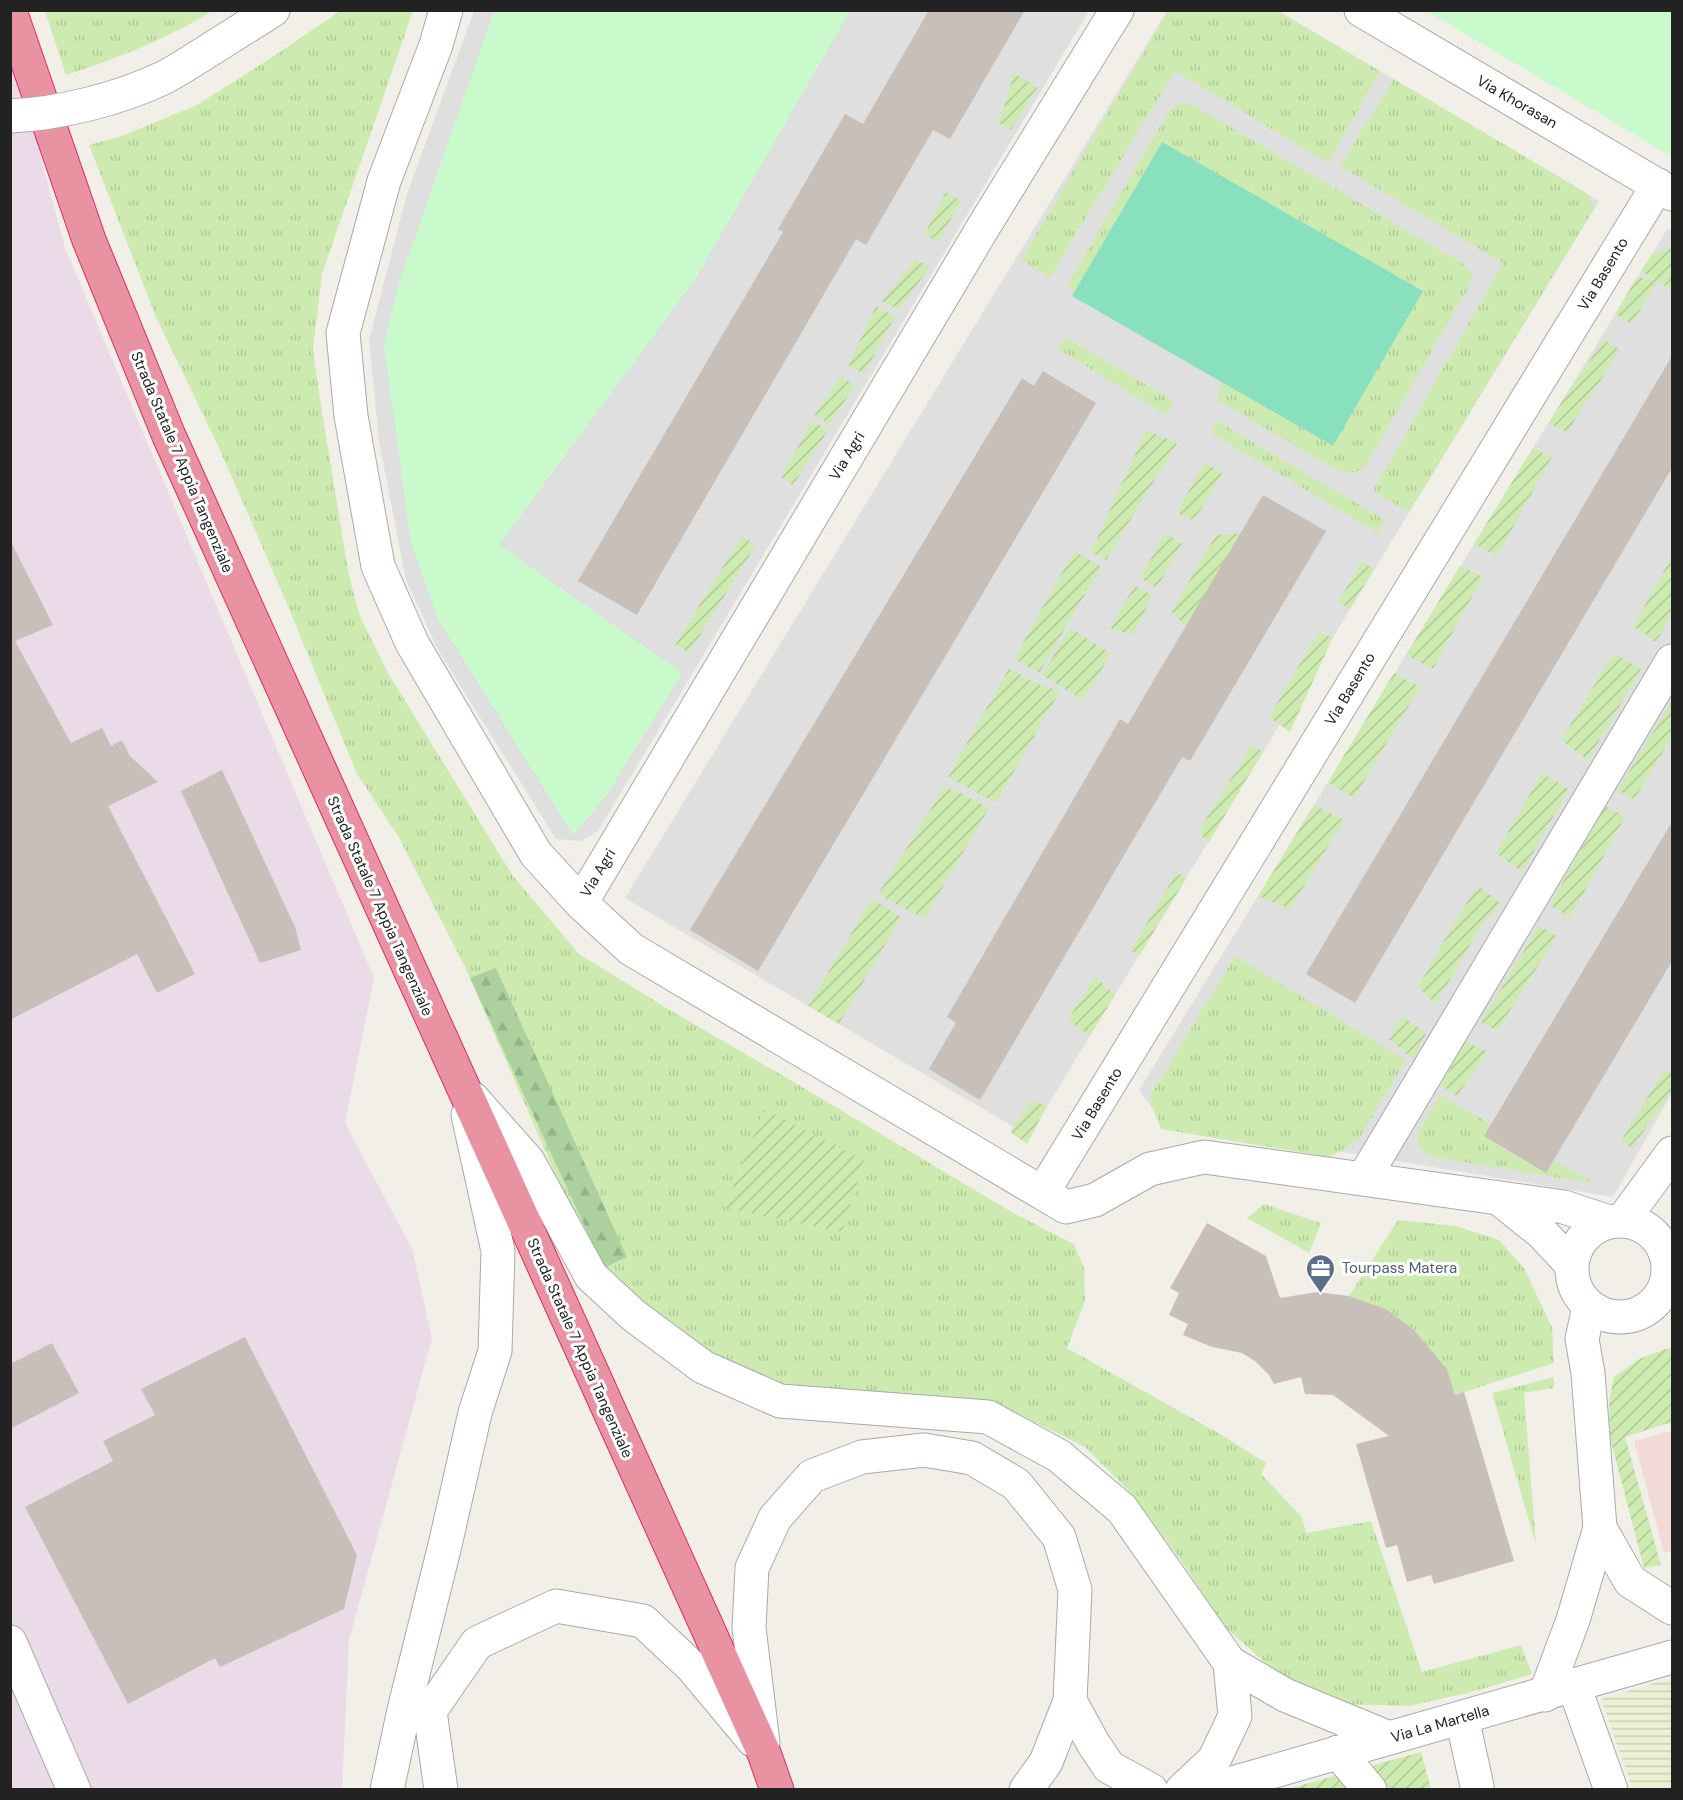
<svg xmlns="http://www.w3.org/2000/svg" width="1683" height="1800" font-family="'DM Sans',sans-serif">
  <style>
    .residential { fill: #e0dfdf }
    .commercial { fill: #f2dad9 }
    .industrial { fill: #ebdbe8 }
    .farmland { fill: url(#farmland-rules) }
    .grass { fill: url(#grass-tufts) }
    .forest { fill: url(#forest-firs) }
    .park { fill: #c8facc }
    .garden { fill: url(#garden-furrows) }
    .pitch { fill: #88e0be }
    .building { fill: #c7bfb8 }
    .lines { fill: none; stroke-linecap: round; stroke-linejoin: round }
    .minor-casing { stroke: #a9a9a9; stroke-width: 35 }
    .highway-casing { stroke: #dc2a67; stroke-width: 35 }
    .minor { stroke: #fff; stroke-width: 33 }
    .highway { stroke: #e892a2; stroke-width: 33 }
    .minor-bridge-casing { stroke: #a9a9a9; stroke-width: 35; stroke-linecap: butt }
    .minor-bridge { stroke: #fff; stroke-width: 33 }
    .labels { text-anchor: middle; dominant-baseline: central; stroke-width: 6; stroke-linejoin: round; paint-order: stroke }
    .street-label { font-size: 15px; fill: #222; stroke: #fff }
    .service-label { font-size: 15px; fill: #4e5e75; stroke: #fff; text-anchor: start }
  </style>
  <defs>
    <pattern id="farmland-rules" width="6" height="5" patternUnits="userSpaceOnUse" patternTransform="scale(1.5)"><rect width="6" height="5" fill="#eef0d5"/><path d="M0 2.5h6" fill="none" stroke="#ccceb7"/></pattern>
    <pattern id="grass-tufts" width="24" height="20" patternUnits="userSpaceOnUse" patternTransform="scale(1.5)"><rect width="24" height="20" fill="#cdebb0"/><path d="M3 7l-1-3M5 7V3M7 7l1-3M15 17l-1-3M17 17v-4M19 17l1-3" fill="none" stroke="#b0c997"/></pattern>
    <pattern id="forest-firs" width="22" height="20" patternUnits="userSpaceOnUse" patternTransform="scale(1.5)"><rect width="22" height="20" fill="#add19e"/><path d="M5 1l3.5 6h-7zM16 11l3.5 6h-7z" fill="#95b388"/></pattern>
    <pattern id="garden-furrows" width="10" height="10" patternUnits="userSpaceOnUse" patternTransform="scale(1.5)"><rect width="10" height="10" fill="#cdebb0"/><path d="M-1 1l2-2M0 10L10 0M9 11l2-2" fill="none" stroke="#b0c997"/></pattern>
  </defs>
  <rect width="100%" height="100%" fill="#f2efe9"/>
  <g class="residential">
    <polygon points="474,11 1089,11 598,831 581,841 556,839 438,650 406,580 379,441 369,340 407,194"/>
    <polygon points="1167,11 1278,11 1599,201 1029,1136 625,898"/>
    <polygon points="1668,228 1672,231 1672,1093 1613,1197 1162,1122 1139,1090"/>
  </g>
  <polygon class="commercial" points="1672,1431 1672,1551 1664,1553 1634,1441"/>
  <polygon class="industrial" points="10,42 65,248 374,978 345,1123 412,1249 432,1338 349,1640 342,1789 11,1789"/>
  <polygon class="farmland" points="1672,1678 1672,1789 1633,1789 1601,1699"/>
  <g class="grass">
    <path d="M 45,11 L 45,10 L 212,11 C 167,39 116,59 66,75 Z"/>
    <polygon points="340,11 413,11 322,274 313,350 320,399 349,576 360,616 388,673 513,876 579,954 668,1009 787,1078 1015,1214 1074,1244 1084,1268 1085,1301 1067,1348 1222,1435 1266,1463 1261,1474 1302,1517 1306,1533 1371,1521 1422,1672 1521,1645 1532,1674 1468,1693 1409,1706 1338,1704 1281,1677 1224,1626 1183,1563 1132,1494 1085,1447 1030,1420 978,1401 906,1393 838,1390 776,1382 725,1362 662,1325 604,1268 568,1203 465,967 398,836 357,774 285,599 220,450 156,317 89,145 122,136 197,105 277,54"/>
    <polygon points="1168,11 1278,11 1380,71 1328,163 1175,71 1050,277 1021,260"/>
    <polygon points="1394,79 1588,194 1594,209 1409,512 1373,491 1503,263 1340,166"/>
    <polygon points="1180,103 1193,105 1462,263 1473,274 1469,287 1363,470 1349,473 1337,470 1217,400 1222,382 1333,446 1162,142 1074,293 1068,283 1169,111"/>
    <polygon points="1065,337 1174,401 1165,415 1057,348"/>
    <polygon points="1217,421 1385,520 1378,533 1211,433"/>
    <polygon points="1235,956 1406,1060 1358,1140 1330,1157 1161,1129 1149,1098"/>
    <polygon points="1440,1095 1596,1184 1428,1156 1418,1145 1419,1132"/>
    <polygon points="1264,1204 1321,1223 1309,1253 1247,1218"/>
    <polygon points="1398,1220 1456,1226 1499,1240 1524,1268 1552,1327 1554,1363 1455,1395 1447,1369 1413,1329 1386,1309 1349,1296"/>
    <polygon points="1554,1377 1554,1388 1524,1393 1536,1545 1492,1393"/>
  </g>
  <polygon class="forest" points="496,968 627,1257 604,1268 470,978"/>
  <g class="park">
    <polygon points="494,11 850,11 696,278 499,545 682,673 607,795 573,835 438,619 411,542 384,345 399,283"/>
    <polygon points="1427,11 1672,11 1672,157"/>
  </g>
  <g class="garden">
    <polygon points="1014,73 1038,87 1011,130 999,123"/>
    <polygon points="946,192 961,201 938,242 924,235"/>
    <polygon points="1672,248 1672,290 1657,281 1632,324 1615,314 1637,277 1655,280 1641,271 1652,254"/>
    <polygon points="915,260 930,267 898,310 881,301"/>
    <polygon points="876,306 895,317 864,374 848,365"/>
    <polygon points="1604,339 1620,350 1567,432 1548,423"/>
    <polygon points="841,376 855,385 830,424 814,415"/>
    <polygon points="812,421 828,430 793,485 781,477"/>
    <polygon points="1146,430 1177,443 1106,560 1091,552"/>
    <polygon points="1533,448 1552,457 1497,556 1474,544"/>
    <polygon points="1204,462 1223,474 1194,520 1177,513"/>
    <polygon points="1165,533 1182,543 1157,588 1140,578"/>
    <polygon points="1243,533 1186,626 1171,612 1216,535"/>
    <polygon points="742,536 756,545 689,653 675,645"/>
    <polygon points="1074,551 1101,567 1039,673 1014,659"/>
    <polygon points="1672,556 1672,614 1656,642 1633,627"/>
    <polygon points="1362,562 1374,569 1350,609 1338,602"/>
    <polygon points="1460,566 1483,577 1433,669 1406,655"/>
    <polygon points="1134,586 1153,595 1133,635 1111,628"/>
    <polygon points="1070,628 1111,654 1083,700 1042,675"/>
    <polygon points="1318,633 1333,637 1290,732 1269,717"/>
    <polygon points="1614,653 1641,669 1588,760 1561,740"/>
    <polygon points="1009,668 1035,683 1060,691 996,803 948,777"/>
    <polygon points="1394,673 1420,687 1354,798 1328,782"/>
    <polygon points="1672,701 1672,737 1634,800 1618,790"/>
    <polygon points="1252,745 1263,752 1209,842 1198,832"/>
    <polygon points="1542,773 1569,789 1522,872 1496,853"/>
    <polygon points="944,788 956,791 989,808 924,919 878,894"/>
    <polygon points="1314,805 1344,820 1290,909 1258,896"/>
    <polygon points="1605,806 1625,817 1570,918 1550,905"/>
    <polygon points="1176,873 1187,877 1140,955 1131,951"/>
    <polygon points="1478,886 1501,903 1481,926 1436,1004 1418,987 1460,913"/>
    <polygon points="872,899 901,917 839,1024 808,1006"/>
    <polygon points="1539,926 1557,936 1497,1031 1481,1022"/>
    <polygon points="1095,976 1115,995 1090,1036 1068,1020"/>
    <polygon points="1402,1016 1426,1033 1413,1059 1389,1039"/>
    <polygon points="1466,1041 1487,1052 1457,1096 1441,1085"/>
    <polygon points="1664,1070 1672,1074 1672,1091 1632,1148 1621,1141"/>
    <polygon points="1032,1100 1047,1106 1027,1144 1010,1132"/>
    <polygon points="764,1109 864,1160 842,1232 725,1208"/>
    <polygon points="1672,1347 1672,1422 1625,1437 1661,1565 1644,1568 1610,1438 1609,1400 1614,1377 1641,1358"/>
    <polygon points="1421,1752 1431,1789 1284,1790"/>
  </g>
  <polygon class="pitch" points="1162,142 1423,291 1333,446 1072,296"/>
  <g class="building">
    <polygon points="929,10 1025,10 950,139 933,130 866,245 856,239 637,615 578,581 783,232 778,229 845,114 863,124"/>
    <polygon points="1672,356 1672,468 1355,1003 1306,974"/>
    <polygon points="1043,371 1096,403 758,971 690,930 1022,378 1034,386"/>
    <polygon points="1263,495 1326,531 1190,761 1182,757 980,1100 929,1069 956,1023 947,1017 1120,719 1128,724"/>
    <polygon points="10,540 53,625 15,641 71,743 102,728 111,746 122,740 130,756 158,782 108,806 195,974 157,993 137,954 10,1020"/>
    <polygon points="222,770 295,927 301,950 260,963 181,791"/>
    <polygon points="1672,822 1672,961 1546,1173 1484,1136"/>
    <polygon points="1207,1223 1266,1256 1280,1298 1317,1292 1349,1296 1386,1309 1413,1329 1447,1369 1455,1395 1464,1392 1514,1561 1434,1584 1431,1575 1407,1582 1397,1545 1386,1548 1356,1444 1389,1436 1333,1395 1305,1394 1301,1377 1274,1384 1269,1375 1255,1361 1242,1353 1212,1347 1183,1335 1188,1324 1169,1315 1179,1293 1170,1288"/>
    <polygon points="245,1337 357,1555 344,1609 220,1667 215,1658 128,1704 25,1507 113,1461 103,1441 155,1415 141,1389"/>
    <polygon points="52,1343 79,1393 10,1429 10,1364"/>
  </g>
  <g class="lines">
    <defs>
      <g id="minor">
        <polyline points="446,10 436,45 384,181 343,333 351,416 378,566 412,643 536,854 581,903 631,949 1066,1207 1095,1200 1150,1169 1204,1157 1564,1207 1609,1222"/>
        <polyline points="1361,10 1672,194"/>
        <polyline points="211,49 273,10"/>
        <polyline points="581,903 984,226 1117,10"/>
        <polyline points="472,1098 528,1161 591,1276 633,1315 703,1367 780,1401 988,1417 1059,1456 1122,1509 1230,1663 1285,1695 1389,1738"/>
        <polyline points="1364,1178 1672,661"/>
        <polyline points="1043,1192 1658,185"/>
        <polyline points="1501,1200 1541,1232 1571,1264"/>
        <polyline points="1623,1220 1672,1153"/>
        <circle cx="1620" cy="1269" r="48"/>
        <polyline points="1600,1528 1630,1581 1672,1608"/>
        <polyline points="10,1642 74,1790"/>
        <polyline points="1574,1686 1611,1790"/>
        <polyline points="1545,1695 1573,1620 1600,1528 1588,1373 1582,1339 1589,1307"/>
        <polyline points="1462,1718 1477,1786"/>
        <polyline points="763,1743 749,1628 752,1568 775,1518 812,1476 862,1457 924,1450 972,1458 1016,1484 1059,1537 1075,1590 1070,1701 1093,1743 1109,1767 1151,1790"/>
        <polyline points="1338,1752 1370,1790"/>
        <polyline points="387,1790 404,1710 445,1545 475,1413 495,1351 498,1251 468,1115"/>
        <polyline points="441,1790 430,1711 477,1643 556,1606 643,1621 692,1667 753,1740"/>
        <polyline points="1026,1790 1046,1762 1070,1701"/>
        <polyline points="1182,1790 1214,1760 1235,1716 1230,1663"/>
        <polyline points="1208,1790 1672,1657"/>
      </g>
      <polyline id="highway" points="10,11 89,240 169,436 764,1753 777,1790"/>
    </defs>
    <use href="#minor" class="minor-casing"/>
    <use href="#highway" class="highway-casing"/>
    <use href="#minor" class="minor"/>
    <use href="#highway" class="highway"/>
    <defs>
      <path id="minor-bridge" d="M 10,116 C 59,114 119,99 163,78 C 179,70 195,59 211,49"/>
    </defs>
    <use href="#minor-bridge" class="minor-bridge-casing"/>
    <use href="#minor-bridge" class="minor-bridge"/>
  </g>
  <defs>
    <symbol id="office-pin" viewBox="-11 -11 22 30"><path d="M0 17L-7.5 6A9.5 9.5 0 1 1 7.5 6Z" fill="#5c6f8a" stroke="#fff"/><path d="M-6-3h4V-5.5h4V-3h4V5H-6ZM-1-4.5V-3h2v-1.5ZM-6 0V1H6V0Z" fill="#fff"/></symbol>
  </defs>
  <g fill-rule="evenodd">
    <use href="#office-pin" x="1304" y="1252" width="33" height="45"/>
  </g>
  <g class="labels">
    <g class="street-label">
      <text transform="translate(1517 102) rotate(30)">Via Khorasan</text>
      <text transform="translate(1603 274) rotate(-59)">Via Basento</text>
      <text transform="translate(847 456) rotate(-59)">Via Agri</text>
      <text transform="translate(182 462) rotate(67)">Strada Statale 7 Appia Tangenziale</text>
      <text transform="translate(1350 689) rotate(-59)">Via Basento</text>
      <text transform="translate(598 873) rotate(-59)">Via Agri</text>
      <text transform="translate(380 906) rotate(66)">Strada Statale 7 Appia Tangenziale</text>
      <text transform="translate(1097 1104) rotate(-59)">Via Basento</text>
      <text transform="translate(580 1348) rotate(66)">Strada Statale 7 Appia Tangenziale</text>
      <text transform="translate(1440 1724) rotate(-16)">Via La Martella</text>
    </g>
    <g class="service-label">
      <text x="1342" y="1268">Tourpass Matera</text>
    </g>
  </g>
  <rect width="1683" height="1800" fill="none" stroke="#222222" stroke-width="24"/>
</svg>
